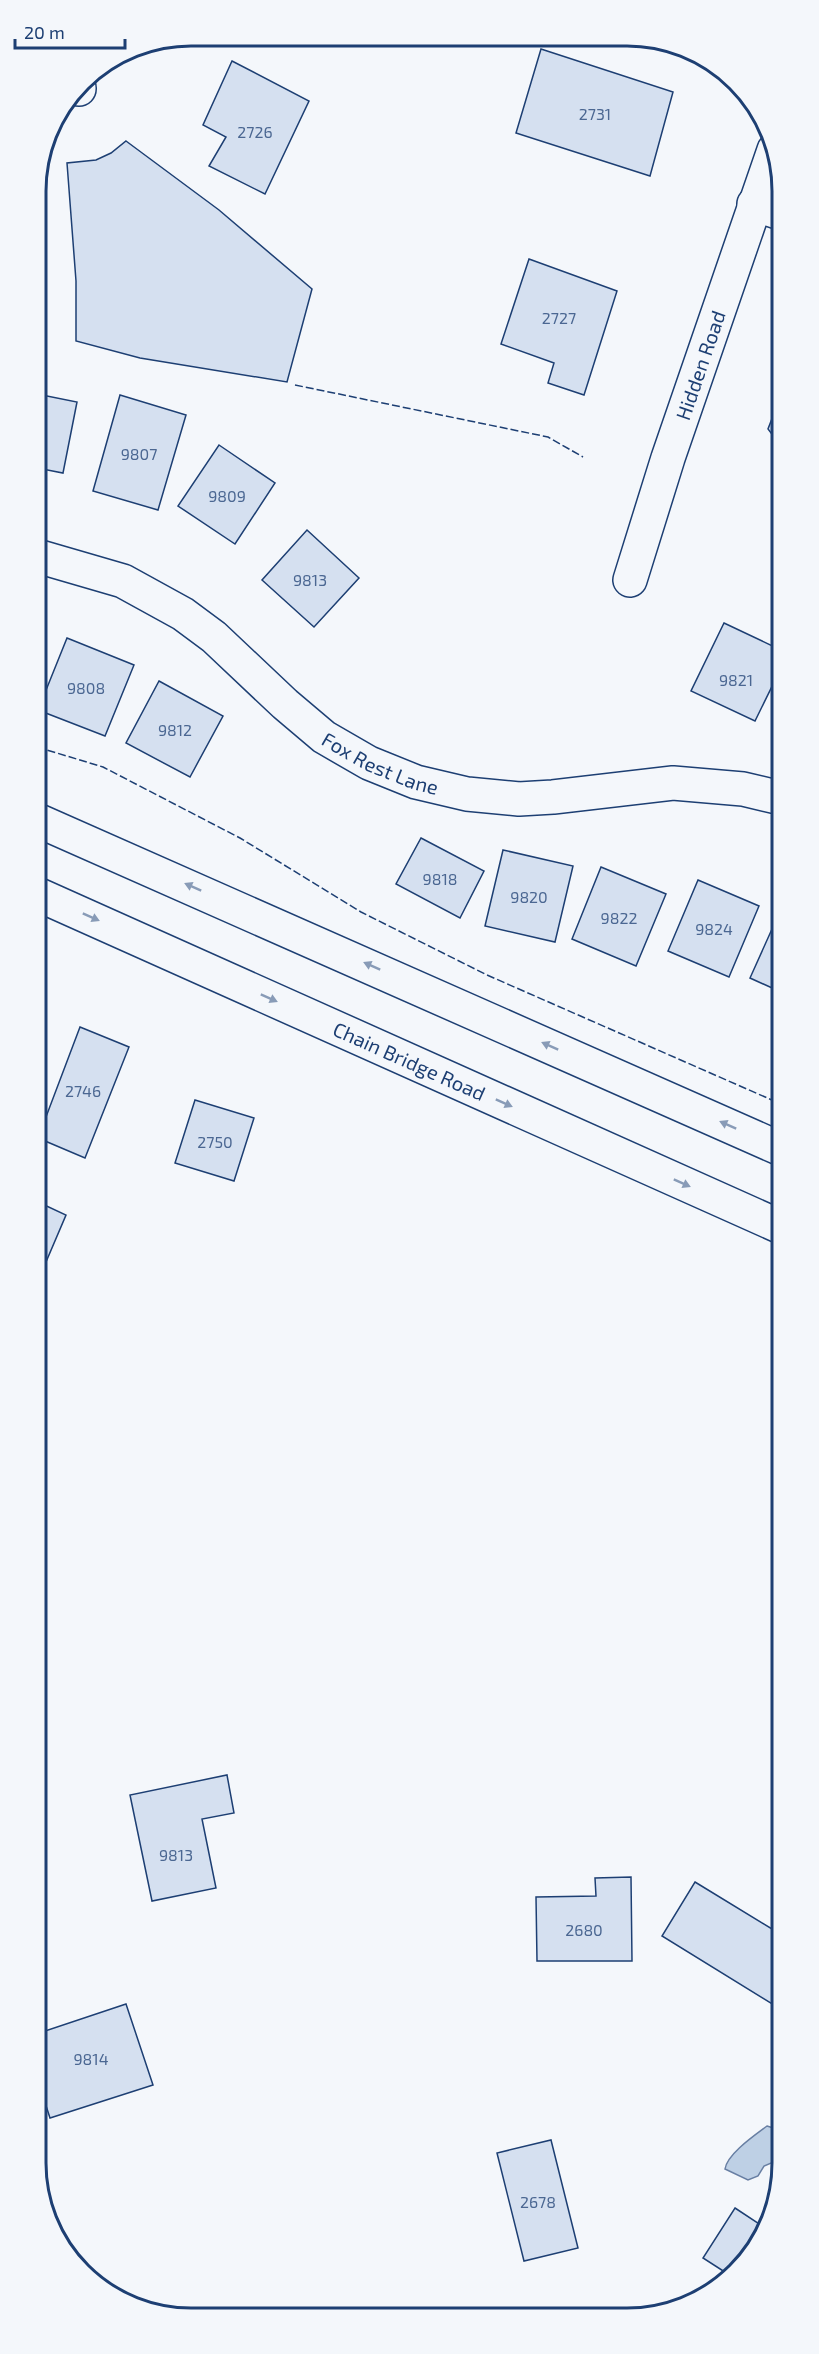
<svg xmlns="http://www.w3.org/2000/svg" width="819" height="2354" font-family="'Exo 2',sans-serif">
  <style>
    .water { fill: #bed0e5; stroke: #687fa3; stroke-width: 1.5 }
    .building { fill: #d5e0f0; stroke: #1d3f73; stroke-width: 1.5 }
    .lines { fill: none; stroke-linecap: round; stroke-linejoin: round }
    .street-casing { stroke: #1d3f73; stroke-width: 36 }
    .primary-casing { stroke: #1d3f73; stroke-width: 36 }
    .street { stroke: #f4f7fb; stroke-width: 33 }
    .primary { stroke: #f4f7fb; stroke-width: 33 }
    .fence { stroke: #1d3f73; stroke-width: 1.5; stroke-dasharray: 8 3; stroke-linecap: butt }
    .oneway { fill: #889bb7 }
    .labels { text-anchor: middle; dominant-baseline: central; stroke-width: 4.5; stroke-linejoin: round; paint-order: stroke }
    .number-label { font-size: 16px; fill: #4b6792 }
    .street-label { font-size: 20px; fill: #1d3f73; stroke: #f4f7fb }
    .rim { fill: none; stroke: #1d3f73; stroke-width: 3 }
  </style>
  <rect width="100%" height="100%" fill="#f4f7fb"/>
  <path class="water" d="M 767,2126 L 783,2131 L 783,2158 L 764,2166 L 758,2176 L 748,2180 L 725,2169 C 727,2154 755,2135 767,2126 Z"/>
  <g class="building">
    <polygon points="541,49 673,92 650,176 516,133"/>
    <polygon points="232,61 309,101 265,194 209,166 226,137 203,125"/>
    <polygon points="126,141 219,210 312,289 287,382 140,358 76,341 76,281 67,163 96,160 111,153"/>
    <polygon points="529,259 617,291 584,395 548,383 554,363 501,344"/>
    <polygon points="37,394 77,402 63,473 37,468"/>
    <polygon points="120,395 186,415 158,510 93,491"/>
    <polygon points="780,398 780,445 768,429"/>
    <polygon points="219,445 275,483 235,544 178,506"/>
    <polygon points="307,530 359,578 314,627 262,580"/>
    <polygon points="724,623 781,650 781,668 755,721 691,691"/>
    <polygon points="67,638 134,665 105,736 38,710"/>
    <polygon points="159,681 223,716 190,777 126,743"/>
    <polygon points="421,838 484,871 460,918 396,884"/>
    <polygon points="503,850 573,866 555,942 485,926"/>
    <polygon points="601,867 666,894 636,966 572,939"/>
    <polygon points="698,880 759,906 729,977 668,951"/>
    <polygon points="781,909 781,992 750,978"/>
    <polygon points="80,1027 129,1047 85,1158 38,1138"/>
    <polygon points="195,1100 254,1118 234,1181 175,1163"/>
    <polygon points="38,1202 66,1215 40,1276 38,1275"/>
    <polygon points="227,1775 234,1813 202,1819 216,1888 152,1901 130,1795"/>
    <polygon points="631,1877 632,1961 537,1961 536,1897 596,1896 595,1878"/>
    <polygon points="695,1882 782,1935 782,2010 662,1936"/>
    <polygon points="126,2004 153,2085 50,2118 39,2084 39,2033"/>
    <polygon points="551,2140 578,2248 524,2261 497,2153"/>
    <polygon points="735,2208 767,2229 745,2265 731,2276 703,2258"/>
  </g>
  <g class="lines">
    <defs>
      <g id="street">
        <polyline points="79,88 79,89"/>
        <polyline points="754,204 780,213"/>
        <path id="s1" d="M 37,556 L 123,581 L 183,614 L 214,637 L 285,704 L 324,737 L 369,763 L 416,782 L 467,794 L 519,799 L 553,797 L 673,783 L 743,789 L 781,798"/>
        <path id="s2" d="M 630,580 L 668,458 L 774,150"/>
      </g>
      <g id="primary">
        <polyline points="37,820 781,1149"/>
        <path id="s3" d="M 37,894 L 781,1227"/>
      </g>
    </defs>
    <use href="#street" class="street-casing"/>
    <use href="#primary" class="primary-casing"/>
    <use href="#street" class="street"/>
    <use href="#primary" class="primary"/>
    <g class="fence">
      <polyline points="295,385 548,437 583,457"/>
      <polyline points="37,747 103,767 240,838 361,912 487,975 781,1104"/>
    </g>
  </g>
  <defs><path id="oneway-solid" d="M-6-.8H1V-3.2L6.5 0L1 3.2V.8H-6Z" transform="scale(1.5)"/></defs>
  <g class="oneway">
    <use href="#oneway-solid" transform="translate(193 887) rotate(-156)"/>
    <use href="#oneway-solid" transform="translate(91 917) rotate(24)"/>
    <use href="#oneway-solid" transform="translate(372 966) rotate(-156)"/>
    <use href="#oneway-solid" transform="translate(269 998) rotate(24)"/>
    <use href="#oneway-solid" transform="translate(550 1046) rotate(-156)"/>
    <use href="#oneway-solid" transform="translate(504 1103) rotate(24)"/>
    <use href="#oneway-solid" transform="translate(728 1125) rotate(-156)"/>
    <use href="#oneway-solid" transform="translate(682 1183) rotate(24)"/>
  </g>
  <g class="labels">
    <g class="number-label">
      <text x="595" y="113">2731</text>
      <text x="255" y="131">2726</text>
      <text x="559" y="317">2727</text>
      <text x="139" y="453">9807</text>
      <text x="227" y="495">9809</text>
      <text x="310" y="579">9813</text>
      <text x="736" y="679">9821</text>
      <text x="86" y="687">9808</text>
      <text x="175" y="729">9812</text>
      <text x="440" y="878">9818</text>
      <text x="529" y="896">9820</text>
      <text x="619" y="917">9822</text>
      <text x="714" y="928">9824</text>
      <text x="83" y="1090">2746</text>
      <text x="215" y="1141">2750</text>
      <text x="176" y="1854">9813</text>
      <text x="584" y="1929">2680</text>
      <text x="91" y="2058">9814</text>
      <text x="538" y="2201">2678</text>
    </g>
    <g class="street-label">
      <text stroke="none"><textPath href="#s2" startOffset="226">Hidden Road</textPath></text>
      <text stroke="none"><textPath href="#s1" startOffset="408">Fox Rest Lane</textPath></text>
      <text stroke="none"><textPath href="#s3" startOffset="408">Chain Bridge Road</textPath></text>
    </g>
  </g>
  <path d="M0 0H819V2354H0ZM191 46H627A145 145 0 0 1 772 191V2163A145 145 0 0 1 627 2308H191A145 145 0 0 1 46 2163V191A145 145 0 0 1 191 46Z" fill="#f4f7fb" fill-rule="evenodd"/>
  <path class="rim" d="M191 46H627A145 145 0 0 1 772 191V2163A145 145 0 0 1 627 2308H191A145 145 0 0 1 46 2163V191A145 145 0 0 1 191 46Z"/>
  <path d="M15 39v9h110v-9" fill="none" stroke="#1d3f73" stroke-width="3"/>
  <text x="24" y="39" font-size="18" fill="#1d3f73" stroke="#f4f7fb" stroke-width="4.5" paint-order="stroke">20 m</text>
</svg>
